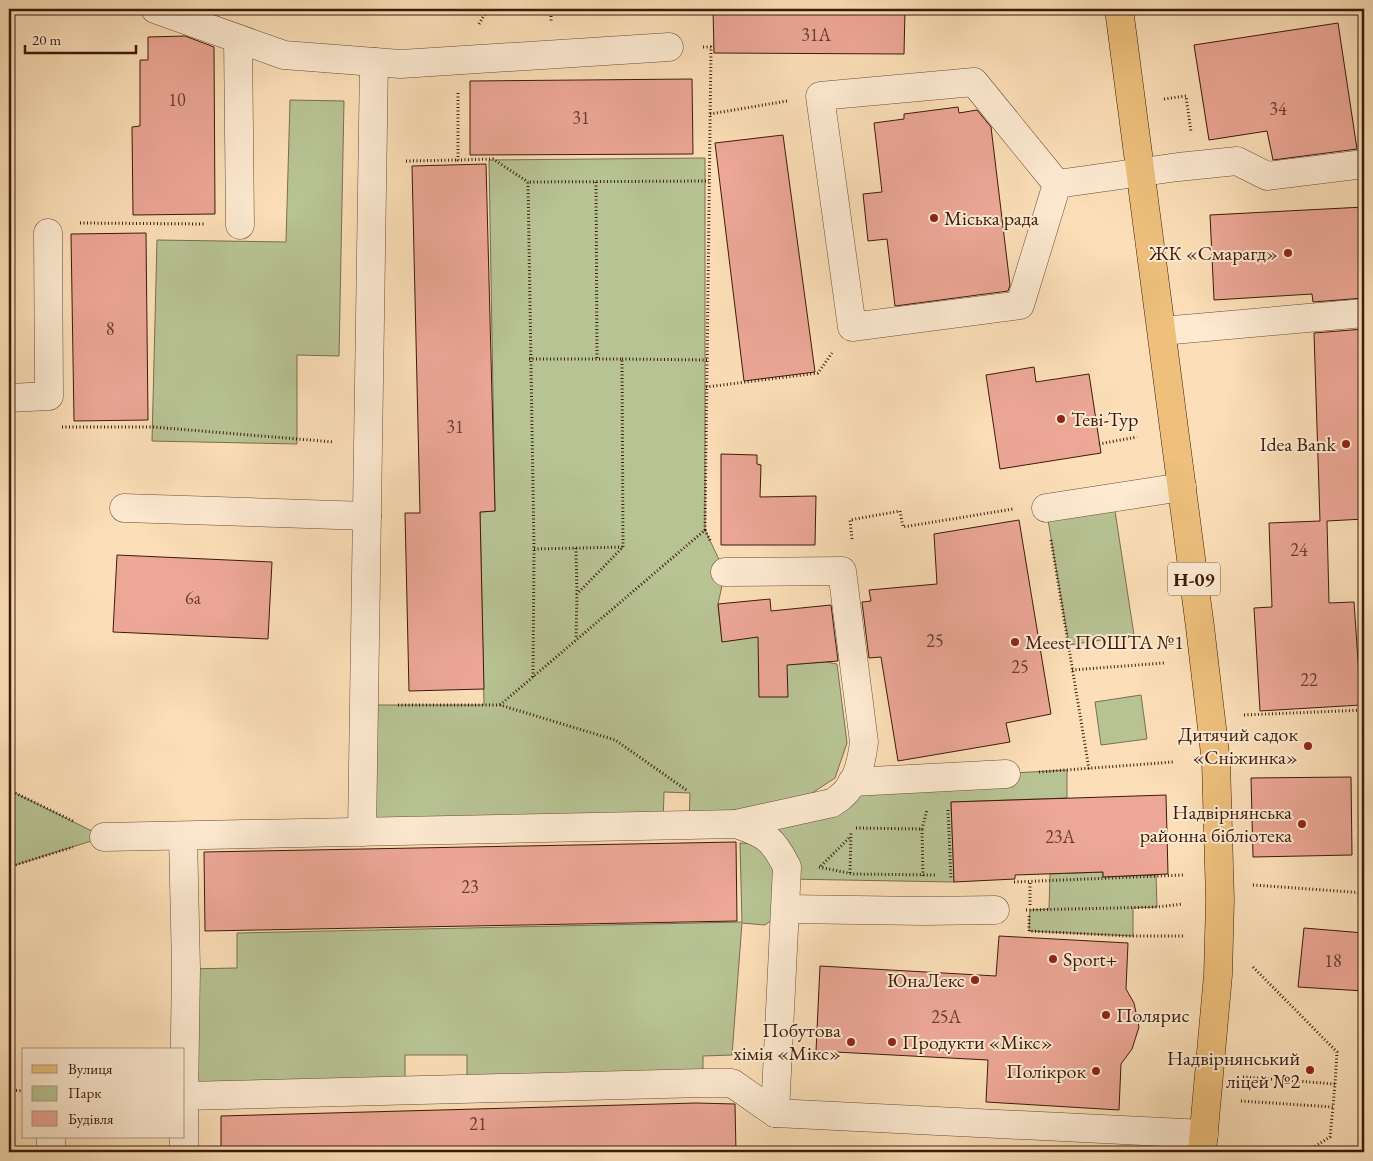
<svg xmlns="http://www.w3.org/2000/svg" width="1373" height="1161" font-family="'EB Garamond',serif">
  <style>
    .green { fill: #b8c394; stroke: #7a6e50 }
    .building { fill: #eda797; stroke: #3b1a0b }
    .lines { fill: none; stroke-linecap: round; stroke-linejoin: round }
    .minor-casing { stroke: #6b4b36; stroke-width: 29 }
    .major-casing { stroke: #3b1a0b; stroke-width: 29 }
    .path { stroke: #3b1a0b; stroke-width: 3; stroke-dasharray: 1 2.5; stroke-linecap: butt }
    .minor { stroke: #fdead1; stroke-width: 28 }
    .major { stroke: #eec07c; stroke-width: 28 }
    .poi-dot { fill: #8f2418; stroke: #fdead1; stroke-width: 2 }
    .labels { text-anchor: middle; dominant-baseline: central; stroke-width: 4; stroke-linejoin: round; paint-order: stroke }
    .number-label { font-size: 18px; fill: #683d2e }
    .shield { fill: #fdead1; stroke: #755846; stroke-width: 1 }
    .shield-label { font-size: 19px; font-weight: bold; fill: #3b1a0b }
    .poi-label { font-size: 20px; fill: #3b1a0b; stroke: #fdead1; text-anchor: end }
  </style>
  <rect width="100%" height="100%" fill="#fcdfb8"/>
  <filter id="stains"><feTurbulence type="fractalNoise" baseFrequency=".004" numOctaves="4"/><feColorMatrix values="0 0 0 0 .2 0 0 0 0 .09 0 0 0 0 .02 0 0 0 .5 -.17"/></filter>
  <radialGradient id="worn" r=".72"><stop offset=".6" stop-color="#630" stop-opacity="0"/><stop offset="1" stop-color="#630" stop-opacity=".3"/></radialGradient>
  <g class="green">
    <polygon points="290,100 344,101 339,356 297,355 297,444 152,441 157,240 286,242"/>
    <polygon points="705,158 705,530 725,572 718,604 722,641 780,634 783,665 826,662 837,664 847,743 835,778 809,795 852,782 1067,770 1067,798 951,802 954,882 788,879 787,909 765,925 742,923 732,1055 703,1056 703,1083 467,1091 467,1055 405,1055 405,1091 184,1096 186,969 237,968 237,933 742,922 740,843 775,845 689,825 690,793 664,792 663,826 362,832 364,705 484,705 480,512 495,511 489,160"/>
    <polygon points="1113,498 1134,635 1069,645 1046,508"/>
    <polygon points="1141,695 1147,739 1101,745 1095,702"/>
    <polygon points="9,790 104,837 9,867"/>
    <polygon points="1103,872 1103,877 1156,875 1157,907 1133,908 1133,936 1029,931 1030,910 1049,909 1050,874"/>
  </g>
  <g class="building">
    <polygon points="713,9 905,9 904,54 714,53"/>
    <polygon points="1338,23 1357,149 1273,160 1267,131 1209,140 1194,45"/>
    <polygon points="185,36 214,47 215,214 133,215 132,127 140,126 140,60 148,60 148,37"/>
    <polygon points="692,79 693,154 470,155 470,81"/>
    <polygon points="958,107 959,113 977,110 991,127 1010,285 1008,291 895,306 887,239 868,241 863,194 882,192 874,123 904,119 904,114"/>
    <polygon points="783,135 815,372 744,381 715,143"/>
    <polygon points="486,164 495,511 480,512 484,689 409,691 405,513 420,513 412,166"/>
    <polygon points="1364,207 1364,298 1313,302 1312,294 1214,300 1210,215"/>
    <polygon points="146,233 148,420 74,421 71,234"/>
    <polygon points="1364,329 1364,519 1327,521 1329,603 1354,602 1361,705 1260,711 1254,608 1272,607 1269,523 1320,521 1314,333"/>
    <polygon points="1034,367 1036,382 1089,374 1101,453 1000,469 986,375"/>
    <polygon points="721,454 757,455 757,464 761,465 760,497 816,496 815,545 721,545"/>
    <polygon points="1019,520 1051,714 1006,723 1010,742 898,761 881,657 869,658 862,602 871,601 869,590 937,584 934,534"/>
    <polygon points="117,555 272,562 268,639 113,632"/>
    <polygon points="770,599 771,611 831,605 838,661 787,665 788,697 759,697 758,637 722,642 718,604"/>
    <polygon points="1351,777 1352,855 1253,857 1251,778"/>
    <polygon points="1166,795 1168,874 1103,877 1103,872 1015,875 1015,879 954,882 951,802"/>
    <polygon points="736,842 737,921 205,931 204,852"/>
    <polygon points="1304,928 1364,933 1364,991 1298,987"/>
    <polygon points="999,936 1128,943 1126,989 1134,1003 1139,1027 1132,1049 1121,1064 1119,1110 986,1102 988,1060 816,1051 820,966 996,976"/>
    <polygon points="696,1103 735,1104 736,1152 221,1152 221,1116"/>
  </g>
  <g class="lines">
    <defs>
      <g id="minor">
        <polyline points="155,9 284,55 401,64 669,47"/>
        <polyline points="238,39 240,225"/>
        <polygon points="974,82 1057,184 1020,305 852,327 820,96"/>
        <polyline points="1057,184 1178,167 1237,161 1267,176 1364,164"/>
        <polyline points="1162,331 1364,313"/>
        <polyline points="9,398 49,396 48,233"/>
        <polyline points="124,508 367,516"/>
        <polyline points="1046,508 1182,487"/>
        <path d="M 725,572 L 842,571 L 864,742 C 861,767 855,790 832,803 L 736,824"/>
        <polyline points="852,782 1006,774"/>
        <polyline points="362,832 374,62"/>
        <polyline points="183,836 186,969 184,1096"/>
        <path d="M 104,837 L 736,824 C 766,834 773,839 787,867 L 775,1113"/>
        <polyline points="787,909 924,911 995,910"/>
        <polyline points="51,1152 51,1137"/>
        <polyline points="184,1152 184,1096 703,1083 732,1083 775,1113 1204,1134"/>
      </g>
      <polyline id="major" points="1119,9 1200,627 1216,762 1220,900 1218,975 1202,1152"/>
    </defs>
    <use href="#minor" class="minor-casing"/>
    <use href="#major" class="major-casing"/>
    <g class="path">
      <polyline points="551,9 551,21"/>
      <polyline points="479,24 488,9"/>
      <polyline points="458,93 458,160 493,159 528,182"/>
      <polyline points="1164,99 1186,96 1191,132"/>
      <polyline points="710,114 787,101"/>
      <polyline points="406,161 458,160"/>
      <polyline points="596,182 597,359"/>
      <polyline points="80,223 206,224"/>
      <polyline points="529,359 622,359 623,547 577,594 576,639"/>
      <polyline points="622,359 707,360"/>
      <polyline points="706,387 818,373 832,353"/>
      <polyline points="62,427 153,427 334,442"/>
      <polyline points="1099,444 1137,437"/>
      <polyline points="705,530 711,542"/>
      <polyline points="852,539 850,520 900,511 903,527 1013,509"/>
      <polyline points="1051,540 1089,769"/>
      <polyline points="576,548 577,593"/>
      <polyline points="534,549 623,547"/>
      <polyline points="1362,653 1364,685"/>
      <polyline points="1072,670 1164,663"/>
      <polyline points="533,677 534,549 528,182 709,181"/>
      <polyline points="398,705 500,705 615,740 688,791"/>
      <polyline points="500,705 705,530 711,47 702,47"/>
      <polyline points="1244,715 1364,710"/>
      <polyline points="1039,772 1173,762"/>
      <polyline points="9,790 75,822"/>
      <polyline points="948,810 951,879"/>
      <polyline points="856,828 922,829 923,877"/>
      <polyline points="922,829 927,810"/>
      <polyline points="821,866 850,837"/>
      <polyline points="9,867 73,847"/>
      <polyline points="819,867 853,874 937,875"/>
      <polyline points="850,873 851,831"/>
      <polyline points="1014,882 1183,875"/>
      <polyline points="1253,885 1364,893"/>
      <polyline points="1030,905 1030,881"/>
      <polyline points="1026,910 1157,907 1183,904"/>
      <polyline points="1029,916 1029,931 1129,936 1183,936"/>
      <polyline points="1253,967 1337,1052 1335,1084"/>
      <polyline points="9,1090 24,1091"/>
      <polyline points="1241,1101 1333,1107 1335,1084 1243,1077"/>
      <polyline points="1306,1152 1330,1137 1333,1107"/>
    </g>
    <use href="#minor" class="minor"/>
    <use href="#major" class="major"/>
  </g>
  <g class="poi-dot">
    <circle cx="934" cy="218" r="5"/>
    <circle cx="1288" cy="253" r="5"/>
    <circle cx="1061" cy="419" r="5"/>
    <circle cx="1346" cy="444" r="5"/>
    <circle cx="1015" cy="642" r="5"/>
    <circle cx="1308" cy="746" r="5"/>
    <circle cx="1302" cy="824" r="5"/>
    <circle cx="1053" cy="959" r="5"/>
    <circle cx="975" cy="980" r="5"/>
    <circle cx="1106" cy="1015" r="5"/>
    <circle cx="851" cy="1042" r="5"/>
    <circle cx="892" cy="1042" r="5"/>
    <circle cx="1310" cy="1070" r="5"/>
    <circle cx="1096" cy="1071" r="5"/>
  </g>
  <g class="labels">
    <g class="number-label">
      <text x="816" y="34">31А</text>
      <text x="177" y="99">10</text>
      <text x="1278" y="108">34</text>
      <text x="581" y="117">31</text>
      <text x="110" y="328">8</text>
      <text x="455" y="426">31</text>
      <text x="1299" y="549">24</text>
      <text x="193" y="597">6а</text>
      <text x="935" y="640">25</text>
      <text x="1020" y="666">25</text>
      <text x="1309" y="679">22</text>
      <text x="1060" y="836">23А</text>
      <text x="470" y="886">23</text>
      <text x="1333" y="960">18</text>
      <text x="946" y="1016">25А</text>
      <text x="478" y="1123">21</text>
    </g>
    <rect class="shield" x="1168" y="562.5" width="52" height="33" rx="4"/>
    <g class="shield-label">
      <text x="1194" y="579">Н-09</text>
    </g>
    <g class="poi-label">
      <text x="944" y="218" text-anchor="start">Міська рада</text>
      <text x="1278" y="253">ЖК «Смарагд»</text>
      <text x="1071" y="419" text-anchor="start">Теві-Тур</text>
      <text x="1336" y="444">Idea Bank</text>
      <text x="1025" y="642" text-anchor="start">Meest ПОШТА №1</text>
      <text x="1298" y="734">Дитячий садок<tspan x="1298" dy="23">«Сніжинка»</tspan></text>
      <text x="1292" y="812">Надвірнянська<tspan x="1292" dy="23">районна бібліотека</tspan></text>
      <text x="1063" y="959" text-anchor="start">Sport+</text>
      <text x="965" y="980">ЮнаЛекс</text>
      <text x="1116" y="1015" text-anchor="start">Полярис</text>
      <text x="841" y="1030">Побутова<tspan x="841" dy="23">хімія «Мікс»</tspan></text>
      <text x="902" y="1042" text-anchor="start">Продукти «Мікс»</text>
      <text x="1300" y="1058">Надвірнянський<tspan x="1300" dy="23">ліцей №2</tspan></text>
      <text x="1086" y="1071">Полікрок</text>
    </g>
  </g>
  <rect width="1373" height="1161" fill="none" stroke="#fcdfb8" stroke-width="30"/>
  <rect x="10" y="10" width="1353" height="1141" fill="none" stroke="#3b1a0b" stroke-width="2.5"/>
  <rect x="15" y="15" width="1343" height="1131" fill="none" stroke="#3b1a0b"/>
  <rect x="22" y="1048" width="162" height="90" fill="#fdead1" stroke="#af9782"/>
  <rect x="32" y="1065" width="25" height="8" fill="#eec07c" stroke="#af9782"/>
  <text x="68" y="1074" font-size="15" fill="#3b1a0b">Вулиця</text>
  <rect x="32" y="1086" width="25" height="15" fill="#b8c394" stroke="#af9782"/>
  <text x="68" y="1098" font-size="15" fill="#3b1a0b">Парк</text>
  <rect x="32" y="1111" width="25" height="15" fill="#eda797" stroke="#af9782"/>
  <text x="68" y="1124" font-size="15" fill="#3b1a0b">Будівля</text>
  <path d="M25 45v8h111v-8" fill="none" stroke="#3b1a0b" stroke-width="2.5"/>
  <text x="32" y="45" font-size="15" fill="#3b1a0b" stroke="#fdead1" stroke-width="4" paint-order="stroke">20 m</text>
  <rect width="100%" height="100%" filter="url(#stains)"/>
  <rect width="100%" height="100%" fill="url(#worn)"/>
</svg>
